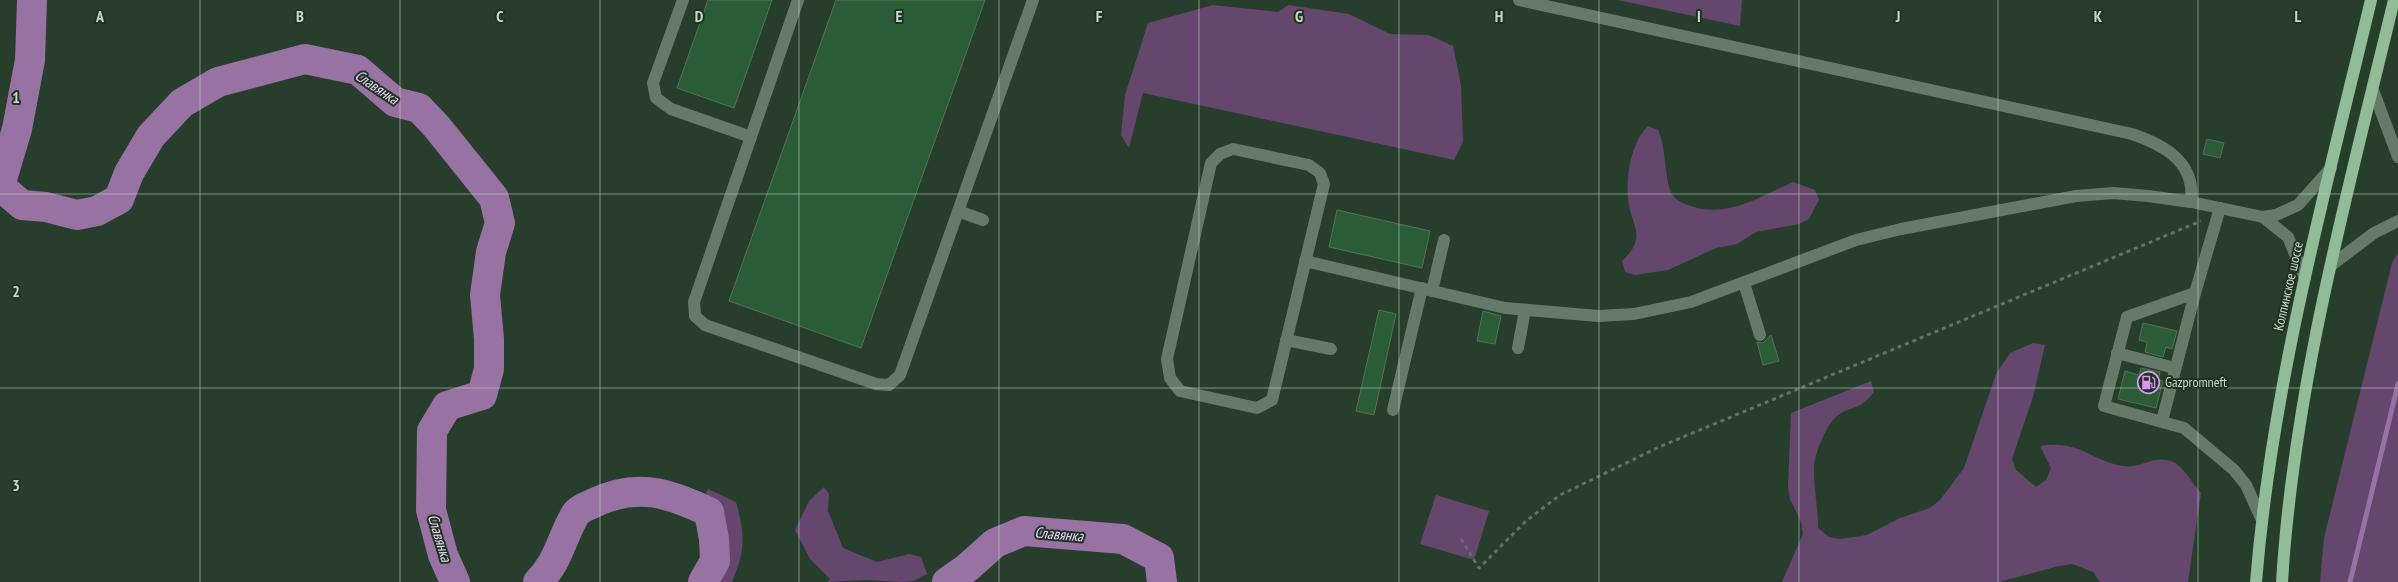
<svg xmlns="http://www.w3.org/2000/svg" width="2398" height="582" font-family="'PT Sans Narrow',sans-serif">
  <style>
    .green { fill: #65476e }
    .lines { fill: none; stroke-linecap: round; stroke-linejoin: round }
    .stream { stroke: #9772a3; stroke-width: 5 }
    .river { stroke: #9772a3; stroke-width: 30 }
    .building { fill: #2a5d36; stroke: #56705a }
    .path { stroke: #5f7362; stroke-width: 3; stroke-dasharray: 4 4; stroke-linecap: butt }
    .minor { stroke: #657b69; stroke-width: 12 }
    .major { stroke: #90bd98; stroke-width: 12 }
    .grid { fill: none; stroke: #c9d7cb; stroke-width: 1; stroke-opacity: 0.55 }
    .labels { text-anchor: middle; dominant-baseline: central; stroke-width: 4; stroke-linejoin: round; paint-order: stroke }
    .street-label { font-size: 14px; fill: #c9d7cb; stroke: #1c3421 }
    .poi-label { font-size: 14px; fill: #c9d7cb; stroke: #1c3421; text-anchor: start }
    .water-label { font-size: 15px; font-style: italic; fill: #f2d1fd; stroke: #1c3421 }
    .grid-label { font-size: 16px; text-anchor: middle; font-weight: bold; fill: #c9d7cb; stroke: #1c3421; stroke-width: 4; stroke-linejoin: round; paint-order: stroke }
  </style>
  <rect width="100%" height="100%" fill="#263e2b"/>
  <g class="green">
    <polygon points="1618,0 1742,0 1740,26"/>
    <polygon points="1213,5 1278,12 1288,5 1349,14 1390,34 1429,35 1453,46 1461,85 1463,142 1454,160 1143,93 1129,148 1121,135 1125,95 1148,23"/>
    <path d="M 1648,126 L 1658,130 C 1666,148 1664,168 1669,187 C 1672,198 1680,203 1691,206 C 1727,219 1761,196 1793,182 L 1815,190 L 1819,200 L 1809,219 L 1799,224 L 1756,232 L 1737,244 L 1716,248 L 1668,270 L 1635,275 L 1625,272 L 1622,261 C 1649,236 1630,225 1628,198 C 1626,175 1631,143 1648,126 Z"/>
    <polygon points="2398,253 2398,582 2320,582 2324,538 2392,263"/>
    <path d="M 2033,343 L 2045,345 L 2033,397 L 2012,459 L 2016,470 L 2036,487 L 2046,480 L 2051,468 L 2040,446 C 2079,439 2091,461 2124,466 C 2141,469 2154,454 2173,462 C 2183,466 2193,484 2201,493 L 2188,582 L 2100,582 L 2093,572 L 2072,564 L 2059,566 L 1999,582 L 1782,582 L 1803,534 L 1801,522 L 1790,499 L 1788,487 L 1791,413 L 1871,381 L 1874,392 C 1859,412 1852,404 1836,417 C 1826,426 1813,456 1814,470 C 1814,489 1818,509 1818,528 L 1829,537 L 1840,539 L 1867,535 L 1900,518 L 1930,508 L 1940,500 L 1964,468 L 1996,374 L 2010,353 Z"/>
    <polygon points="824,487 829,494 828,511 843,548 877,562 909,554 921,557 927,574 914,581 902,582 866,580 828,582 830,579 810,559 795,530 809,501"/>
    <path d="M 708,489 L 736,502 C 745,535 746,549 732,582 L 715,582 L 724,545 L 717,512 L 701,503 Z"/>
    <polygon points="1436,495 1489,511 1474,560 1420,544"/>
  </g>
  <g class="lines">
    <polyline class="stream" points="2350,582 2398,384"/>
    <g class="river">
      <polyline points="32,0 30,60 17,129 0,186 22,205 46,207 77,215 97,211 119,199 129,173 151,136 182,103 218,82 305,59 358,70 395,102 419,108 437,127 494,198 500,223 491,252 485,295 489,339 489,369 482,395 447,406 432,431 431,510 443,555 455,582"/>
      <path d="M 538,582 C 559,561 561,539 575,515 C 578,509 588,506 594,503 C 637,482 669,493 709,512 L 714,539 L 715,561 L 703,582"/>
      <polyline points="947,582 967,568 995,543 1024,531 1123,539 1159,558 1162,582"/>
    </g>
  </g>
  <g class="building">
    <polygon points="708,0 772,0 734,108 677,88"/>
    <polygon points="836,0 985,0 861,348 729,301"/>
    <polygon points="2207,139 2224,143 2220,158 2203,154"/>
    <polygon points="1337,210 1430,231 1422,268 1329,247"/>
    <polygon points="1379,310 1396,314 1374,415 1356,411"/>
    <polygon points="1483,311 1501,316 1495,344 1477,341"/>
    <polygon points="2143,323 2177,331 2172,349 2166,347 2163,357 2145,352 2147,342 2139,340"/>
    <polygon points="1771,335 1779,361 1763,365 1757,342 1763,343"/>
    <polygon points="2141,368 2160,372 2158,380 2163,381 2156,408 2118,399 2125,371 2139,375"/>
  </g>
  <g class="lines">
    <polyline class="path" points="1461,539 1479,568 1526,521 1560,495 1659,447 2201,221"/>
    <g class="minor">
      <polyline points="683,0 653,83 656,98 671,109 751,137"/>
      <polyline points="798,0 694,302 695,316 705,325 876,384 889,385 900,375 1033,0"/>
      <path d="M 1519,0 L 2132,134 C 2164,145 2196,162 2191,202"/>
      <polyline points="2373,90 2398,157"/>
      <polygon points="1233,149 1309,165 1320,173 1324,184 1272,400 1257,408 1180,391 1170,378 1167,359 1211,163 1220,154"/>
      <polyline points="958,211 983,220"/>
      <polyline points="2263,217 2288,237 2305,278"/>
      <polyline points="1305,261 1505,308 1598,316 1634,314 1691,302 1856,240 1901,229 2076,196 2113,193 2148,196 2191,202 2263,217 2276,215 2298,205 2331,168"/>
      <polyline points="2333,264 2374,233 2398,221"/>
      <polyline points="1744,283 1760,335"/>
      <polyline points="1432,291 1444,240"/>
      <polyline points="2195,293 2127,317 2104,406 2184,428 2234,470 2246,485 2261,518"/>
      <polyline points="1286,340 1331,349"/>
      <polyline points="1518,348 1525,310"/>
      <polyline points="2117,353 2175,368"/>
      <polyline points="1393,410 1422,288"/>
      <polyline points="2162,421 2195,293 2220,208"/>
    </g>
    <g class="major">
      <path d="M 2256,582 C 2272,384 2325,193 2371,0"/>
      <path d="M 2282,582 C 2294,386 2348,191 2394,0"/>
    </g>
  </g>
  <path class="grid" d="M 200,0 L 200,582M 400,0 L 400,582M 600,0 L 600,582M 799,0 L 799,582M 999,0 L 999,582M 1199,0 L 1199,582M 1399,0 L 1399,582M 1599,0 L 1599,582M 1799,0 L 1799,582M 1998,0 L 1998,582M 2198,0 L 2198,582M 0,194 L 2398,194M 0,388 L 2398,388"/>
  <defs>
    <symbol id="fuel-ring" viewBox="-11 -11 22 22"><circle r="9.5" fill="#1c3421" stroke="#de98f3" stroke-width="1.5"/><path d="M-5.5-6h7V0h2V4h1.3V-2.5L3-4.5l.8-.8L6-3V5H2.5V1h-1V6h-7ZM-4.2-4.7v3.2H.2V-4.7Z" fill="#de98f3"/></symbol>
  </defs>
  <g fill-rule="evenodd">
    <use href="#fuel-ring" x="2136" y="370" width="25" height="25"/>
  </g>
  <g class="labels">
    <g class="street-label">
      <text transform="translate(2288 286) rotate(-77)">Колпинское шоссе</text>
    </g>
    <g class="poi-label">
      <text x="2165" y="382">Gazpromneft</text>
    </g>
    <g class="water-label">
      <text transform="translate(377 87) rotate(34)">Славянка</text>
      <text transform="translate(1059 534) rotate(5)">Славянка</text>
      <text transform="translate(440 538) rotate(73)">Славянка</text>
    </g>
  </g>
  <g class="grid-label">
    <text x="100" y="22">A</text>
    <text x="300" y="22">B</text>
    <text x="500" y="22">C</text>
    <text x="699" y="22">D</text>
    <text x="899" y="22">E</text>
    <text x="1099" y="22">F</text>
    <text x="1299" y="22">G</text>
    <text x="1499" y="22">H</text>
    <text x="1699" y="22">I</text>
    <text x="1898" y="22">J</text>
    <text x="2098" y="22">K</text>
    <text x="2298" y="22">L</text>
    <text x="16" y="103">1</text>
    <text x="16" y="297">2</text>
    <text x="16" y="491">3</text>
  </g>
</svg>
